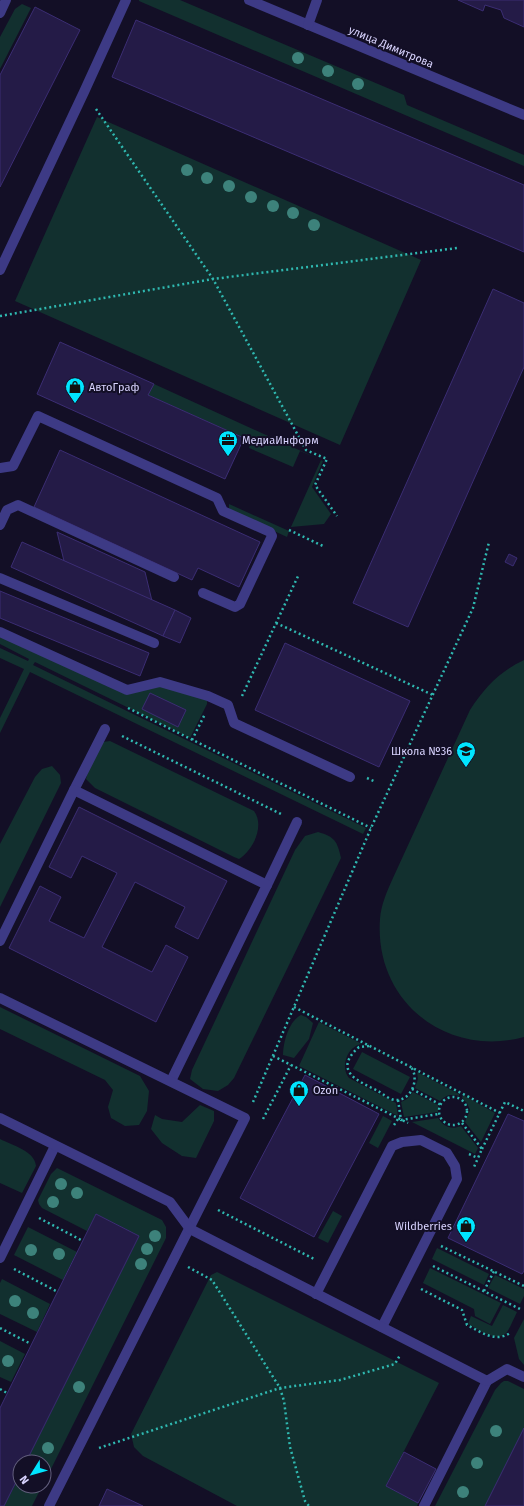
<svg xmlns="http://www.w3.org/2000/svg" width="524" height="1506" font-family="'Fira Sans',sans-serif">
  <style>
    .green { fill: #12302f }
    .building { fill: #241b47; stroke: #3b2d73 }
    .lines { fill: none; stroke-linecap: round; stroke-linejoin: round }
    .path { stroke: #2fb8b0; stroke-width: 2.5; stroke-dasharray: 2 3; stroke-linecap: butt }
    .service { stroke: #3d3a85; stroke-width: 10 }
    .minor { stroke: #3d3a85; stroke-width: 10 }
    .tertiary { stroke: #3d3a85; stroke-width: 10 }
    .tree { fill: #3d827b }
    .labels { text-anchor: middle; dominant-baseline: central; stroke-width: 4; stroke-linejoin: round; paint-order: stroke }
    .street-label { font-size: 11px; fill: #d9d4ff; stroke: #130f26 }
    .poi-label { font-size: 11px; fill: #d9d4ff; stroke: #130f26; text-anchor: start }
  </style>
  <rect width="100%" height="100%" fill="#130f26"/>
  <g class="green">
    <polygon points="139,0 180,0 404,95 407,105 524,155 524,166 139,1"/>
    <polygon points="22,4 31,8 0,69 0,37 15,9"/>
    <polygon points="97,117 421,260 340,445 15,301"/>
    <polygon points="154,384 323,461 312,487 331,514 324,524 291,527 321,460 300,451 293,467 249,448 251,441 148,395"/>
    <polygon points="229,504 289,531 287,537 231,511 229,508"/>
    <polygon points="0,636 126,694 161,686 207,700 207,704 190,738 35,662 33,665 366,828 363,834 30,672 0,733 0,718 24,669 0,658 0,648 28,661 29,659 0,644"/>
    <path d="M 524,660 L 524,1037 C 446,1058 374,1001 380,919 C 381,905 387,891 393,878 L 470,710 C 485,687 499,672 524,660 Z"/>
    <path d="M 110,741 L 254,811 C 265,826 253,850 239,859 L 234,857 L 95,788 L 86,779 L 88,771 L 103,742 Z"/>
    <polygon points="52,766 60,775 61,783 0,907 0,844 35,777 42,769"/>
    <path d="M 318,832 C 335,837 337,841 341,858 L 234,1078 L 228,1085 L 218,1091 L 203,1089 L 190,1079 L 192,1070 L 295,850 L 305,836 Z"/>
    <polygon points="0,1007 140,1076 149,1091 147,1111 139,1125 125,1126 111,1118 108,1107 113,1090 105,1080 0,1029"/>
    <path d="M 301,1015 L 306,1017 L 313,1023 L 309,1039 L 294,1058 L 283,1055 C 283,1042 289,1021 301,1015 Z"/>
    <path d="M 319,1022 L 362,1044 C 347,1046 340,1067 349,1078 L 396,1103 L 398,1116 L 299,1066 Z"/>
    <polygon points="362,1052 410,1077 401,1094 353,1069"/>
    <path d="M 417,1072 L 459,1094 L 459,1096 C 450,1094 446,1095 440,1101 L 415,1088 L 418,1079 Z"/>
    <polygon points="413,1092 438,1105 438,1112 404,1117 401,1102 407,1099"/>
    <polygon points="463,1095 495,1113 481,1142 465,1122 470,1110 467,1103 462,1098"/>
    <polygon points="200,1105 214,1111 214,1121 196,1158 182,1156 162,1143 151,1129 155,1115 162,1119 182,1122"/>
    <polygon points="383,1116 392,1121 378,1148 369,1143"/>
    <path d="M 438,1118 C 444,1127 451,1130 461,1126 L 478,1148 L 475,1154 L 412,1122 Z"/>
    <path d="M 0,1139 C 12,1145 35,1151 36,1166 L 22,1193 L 0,1183 Z"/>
    <polygon points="57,1168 162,1220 166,1227 166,1238 44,1483 44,1462 26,1462 139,1236 96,1214 87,1231 42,1208 39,1204 38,1200 51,1174"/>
    <polygon points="333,1211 342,1216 328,1243 318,1238"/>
    <polygon points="28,1227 77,1252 63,1280 14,1255"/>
    <polygon points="437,1248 489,1274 484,1285 432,1259"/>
    <polygon points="430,1268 501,1303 490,1324 475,1316 474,1309 423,1283"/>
    <polygon points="217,1272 439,1383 386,1486 418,1503 417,1506 237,1506 143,1456 134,1447 131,1434 211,1275"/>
    <polygon points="495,1275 524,1289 524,1296 520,1304 488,1288"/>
    <polygon points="2,1279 50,1304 37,1332 0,1314 0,1283"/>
    <path d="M 503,1305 L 517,1312 C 514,1318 511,1326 507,1332 C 498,1344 478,1329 468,1324 L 471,1316 L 492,1326 Z"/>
    <polygon points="524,1319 524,1365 519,1359 514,1338"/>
    <polygon points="0,1341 25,1354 11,1382 0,1377"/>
    <polygon points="504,1381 508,1381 524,1389 524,1430 486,1506 435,1506 495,1390 501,1383"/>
    <polygon points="20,1475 20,1486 42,1486 32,1506 4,1506"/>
  </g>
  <g class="building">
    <polygon points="458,0 524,0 524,27 504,18 501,10 485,5 483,11"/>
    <polygon points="35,7 80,30 0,187 0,75"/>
    <polygon points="136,20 524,185 524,252 112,77"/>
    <polygon points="493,289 524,303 524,367 408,627 353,603"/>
    <polygon points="60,342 154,384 148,395 244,438 225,479 37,394"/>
    <polygon points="60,450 260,542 239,587 198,568 192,580 34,507"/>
    <polygon points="57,532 145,572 152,601 64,561"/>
    <polygon points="22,542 175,610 163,636 11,567"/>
    <polygon points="509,554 517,558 513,566 505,562"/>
    <polygon points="0,591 149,653 140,676 0,618"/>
    <polygon points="175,610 191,618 180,643 163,636"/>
    <polygon points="285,643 410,701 379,767 255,710"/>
    <polygon points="150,693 186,710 178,727 142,709"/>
    <polygon points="79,807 227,881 198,939 175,927 185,907 135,882 102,947 152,972 166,945 188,957 156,1022 9,948 40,886 61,897 49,921 84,938 117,873 82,856 71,878 49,867"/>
    <polygon points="305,1075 379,1114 314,1237 240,1198"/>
    <polygon points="508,1114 524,1121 524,1271 522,1274 448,1238"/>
    <polygon points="96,1214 139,1236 26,1462 20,1462 20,1474 4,1506 0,1506 0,1408"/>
    <polygon points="524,1428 524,1506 485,1506"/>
    <polygon points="404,1452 436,1469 418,1503 386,1486"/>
    <polygon points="107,1489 143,1506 99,1506"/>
  </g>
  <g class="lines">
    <g class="path">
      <polyline points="96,109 213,279 306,450 327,459 315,485 337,516"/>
      <polyline points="0,316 213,279 457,248"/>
      <polyline points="289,530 323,546"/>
      <polyline points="276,623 433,695"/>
      <polyline points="242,696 299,574"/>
      <polyline points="128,708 371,828"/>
      <polyline points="122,736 281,814"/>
      <polyline points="192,740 205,714"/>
      <polyline points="367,778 376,782"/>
      <polyline points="294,1007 500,1113"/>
      <path d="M 369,1046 L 359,1047 C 332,1071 358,1081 378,1091 C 383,1094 391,1101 397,1100 C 411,1100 420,1079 411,1067"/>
      <polyline points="273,1056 408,1123"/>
      <polyline points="412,1089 441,1105"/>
      <circle cx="453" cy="1111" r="14"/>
      <polyline points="398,1100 401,1120 439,1114"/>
      <polyline points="253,1102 371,828 473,608 489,542"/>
      <polyline points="263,1119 291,1065"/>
      <polyline points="462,1123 482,1149 474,1167"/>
      <polyline points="394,1125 398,1119"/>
      <polyline points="482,1149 505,1102 524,1111"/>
      <polyline points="469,1154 478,1158"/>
      <polyline points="218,1210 314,1259"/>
      <polyline points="39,1218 83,1241"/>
      <polyline points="441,1246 524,1286"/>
      <polyline points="433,1266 522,1310"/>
      <polyline points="188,1267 212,1280 280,1388 284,1401 290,1447 305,1501 309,1506"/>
      <polyline points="14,1269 58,1292"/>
      <path d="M 421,1289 L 462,1310 L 467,1325 C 481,1332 495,1343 510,1333"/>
      <polyline points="484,1291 494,1271"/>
      <polyline points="0,1328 31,1344"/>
      <polyline points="0,1389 7,1393"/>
      <polyline points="99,1448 280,1388 340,1380 395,1364 400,1355"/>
    </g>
    <g class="service">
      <polyline points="0,13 6,0"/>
      <polyline points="0,270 84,92 126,0"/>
      <polyline points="0,468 13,466 38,416 217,498 223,511 270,532 272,536 240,604 235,607 203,593"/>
      <polyline points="0,525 7,510 18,505 174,577"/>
      <polyline points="0,578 154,643"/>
      <polyline points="0,632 127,690 160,682 208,696 228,705 234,723 350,777"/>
      <polyline points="74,790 105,729"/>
      <polyline points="267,885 297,822"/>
      <polyline points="0,941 74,790 267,885 171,1081"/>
      <polyline points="0,998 245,1118 49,1506"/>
      <polyline points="0,1258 55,1146"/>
      <polyline points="316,1294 392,1146 402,1142 421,1140 447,1153 455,1166 457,1179 382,1327"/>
      <polyline points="424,1506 487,1381"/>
    </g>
    <polyline class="minor" points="0,1118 170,1202 190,1229 487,1381 507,1369 524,1377"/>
    <g class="tertiary">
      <polyline points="249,0 524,115"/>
      <polyline points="308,25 317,0"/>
    </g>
  </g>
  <g class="tree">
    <circle cx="298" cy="58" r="6"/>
    <circle cx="328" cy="71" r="6"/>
    <circle cx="358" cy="84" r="6"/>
    <circle cx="187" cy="170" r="6"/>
    <circle cx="207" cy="178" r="6"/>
    <circle cx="229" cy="186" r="6"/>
    <circle cx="251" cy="197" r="6"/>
    <circle cx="273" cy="206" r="6"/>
    <circle cx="293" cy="213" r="6"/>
    <circle cx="314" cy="225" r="6"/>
    <circle cx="61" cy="1184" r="6"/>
    <circle cx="77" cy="1193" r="6"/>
    <circle cx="53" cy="1202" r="6"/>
    <circle cx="155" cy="1236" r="6"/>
    <circle cx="147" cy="1249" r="6"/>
    <circle cx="31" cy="1250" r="6"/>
    <circle cx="59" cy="1254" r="6"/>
    <circle cx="141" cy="1264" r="6"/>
    <circle cx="15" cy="1301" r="6"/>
    <circle cx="33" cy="1313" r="6"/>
    <circle cx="8" cy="1361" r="6"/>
    <circle cx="79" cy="1387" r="6"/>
    <circle cx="496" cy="1431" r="6"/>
    <circle cx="48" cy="1448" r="6"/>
    <circle cx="477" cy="1463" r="6"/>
    <circle cx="463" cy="1492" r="6"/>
  </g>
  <defs>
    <symbol id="shop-pin" viewBox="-11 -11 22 30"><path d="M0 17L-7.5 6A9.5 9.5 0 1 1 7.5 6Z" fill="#00e5ff" stroke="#130f26"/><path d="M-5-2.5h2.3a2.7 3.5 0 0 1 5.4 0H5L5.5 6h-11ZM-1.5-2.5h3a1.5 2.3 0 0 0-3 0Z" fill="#111"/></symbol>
    <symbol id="office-pin" viewBox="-11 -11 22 30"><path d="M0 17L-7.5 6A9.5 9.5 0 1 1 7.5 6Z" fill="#00e5ff" stroke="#130f26"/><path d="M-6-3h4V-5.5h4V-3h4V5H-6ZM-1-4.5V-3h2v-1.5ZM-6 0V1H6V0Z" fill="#111"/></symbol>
    <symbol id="school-pin" viewBox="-11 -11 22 30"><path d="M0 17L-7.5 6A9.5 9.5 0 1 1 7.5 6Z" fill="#00e5ff" stroke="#130f26"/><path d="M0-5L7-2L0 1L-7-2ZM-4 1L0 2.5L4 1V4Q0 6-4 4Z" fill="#111"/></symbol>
  </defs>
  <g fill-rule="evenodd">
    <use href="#shop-pin" x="64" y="376" width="22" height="30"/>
    <use href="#office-pin" x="217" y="429" width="22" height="30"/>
    <use href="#school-pin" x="455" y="740" width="22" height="30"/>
    <use href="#shop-pin" x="288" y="1079" width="22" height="30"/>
    <use href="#shop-pin" x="455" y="1215" width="22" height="30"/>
  </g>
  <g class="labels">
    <g class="street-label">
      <text transform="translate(391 47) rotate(23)">улица Димитрова</text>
    </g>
    <g class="poi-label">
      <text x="89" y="387">АвтоГраф</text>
      <text x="242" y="440">МедиаИнформ</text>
      <text x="452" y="751" text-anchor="end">Школа №36</text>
      <text x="313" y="1090">Ozon</text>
      <text x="452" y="1226" text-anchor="end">Wildberries</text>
    </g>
  </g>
  <g transform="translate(32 1474) rotate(233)"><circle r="19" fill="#130f26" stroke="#625e7d"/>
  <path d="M0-3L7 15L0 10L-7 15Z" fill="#00e5ff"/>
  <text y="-6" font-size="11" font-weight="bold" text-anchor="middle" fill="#d9d4ff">N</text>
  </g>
</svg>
